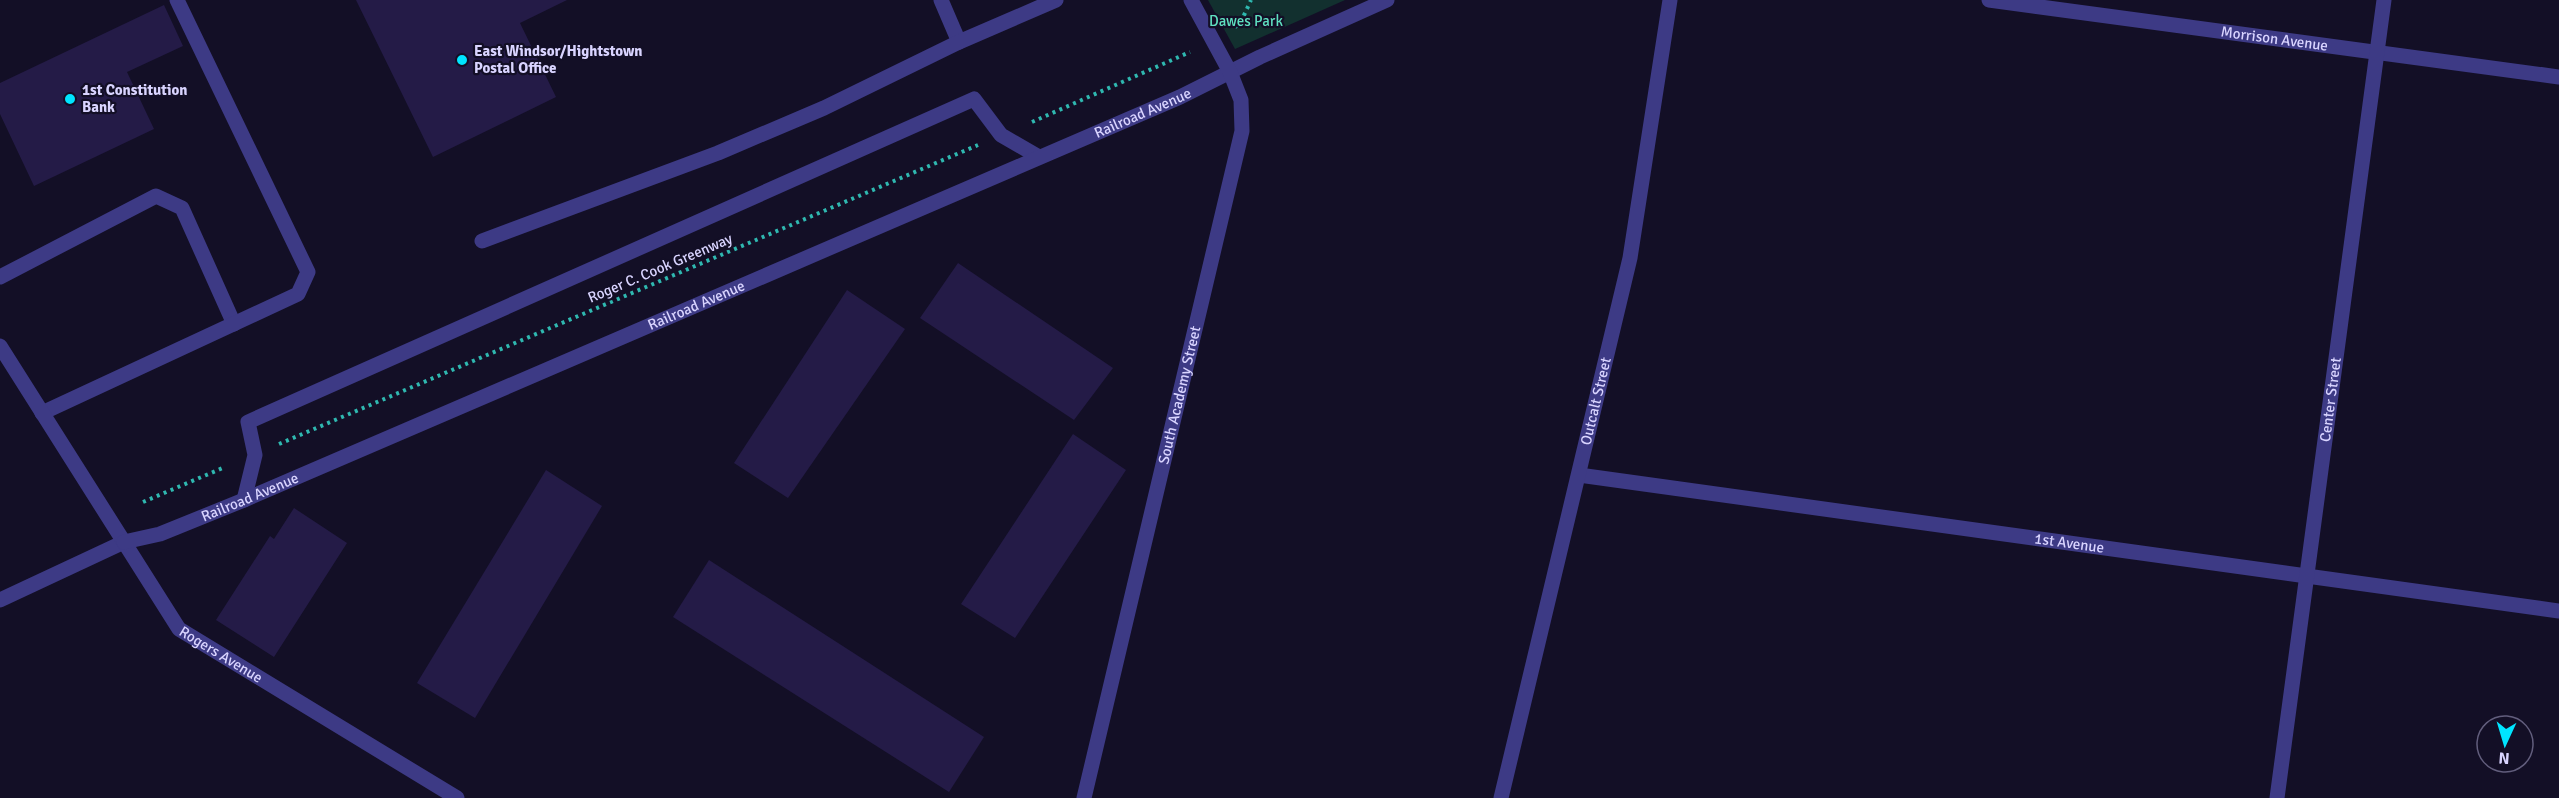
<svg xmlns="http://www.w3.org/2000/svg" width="2559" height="798" font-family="Signika,sans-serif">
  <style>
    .green { fill: #12302f }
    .building { fill: #241b47 }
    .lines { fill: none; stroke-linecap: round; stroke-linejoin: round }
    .path { stroke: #2fb8b0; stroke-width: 4; stroke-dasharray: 3 4.5; stroke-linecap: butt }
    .service { stroke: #3d3a85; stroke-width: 15 }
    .minor { stroke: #3d3a85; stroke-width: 15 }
    .poi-dot { fill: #00e5ff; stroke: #130f26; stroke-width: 2 }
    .labels { text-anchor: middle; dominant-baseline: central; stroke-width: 4.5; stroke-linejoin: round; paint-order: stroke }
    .park-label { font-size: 15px; fill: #5fe0c0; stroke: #130f26 }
    .street-label { font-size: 15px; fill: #d9d4ff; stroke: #130f26 }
    .poi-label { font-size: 15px; font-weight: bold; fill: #d9d4ff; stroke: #130f26; text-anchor: start }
  </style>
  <rect width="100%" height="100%" fill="#130f26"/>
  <polygon class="green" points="1208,0 1345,0 1235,49"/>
  <g class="building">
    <polygon points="356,0 567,0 520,23 556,97 433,157"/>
    <polygon points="164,5 183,46 127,72 154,129 34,186 0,114 0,83"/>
    <polygon points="958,263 1113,368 1074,420 920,318"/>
    <polygon points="847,290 905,329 788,498 734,463"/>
    <polygon points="1073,434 1126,470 1015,638 961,604"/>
    <polygon points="546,470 602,506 475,718 417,683"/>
    <polygon points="294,508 347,543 274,657 216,620 270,536 274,539"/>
    <polygon points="709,560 984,737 949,792 673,617"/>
  </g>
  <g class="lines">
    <g class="path">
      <polyline points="1235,27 1240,24 1251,0"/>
      <polyline points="1032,122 1190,52"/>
      <polyline points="279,444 978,145"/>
      <polyline points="143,502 225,467"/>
    </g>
    <g class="service">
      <polyline points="941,0 959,42"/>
      <polyline points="482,241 718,153 824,108 959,42 1056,0"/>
      <polyline points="0,277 156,196 182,208 234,324"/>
      <polyline points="42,413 298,294 308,272 177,0"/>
      <polyline points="244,500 255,455 248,422 974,99 1001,135 1039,157"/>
      <polyline points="0,600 124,542"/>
    </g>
    <g class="minor">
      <path id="s1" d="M 1989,0 L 2559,77"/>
      <path id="s2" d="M 0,346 L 179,629 L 457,798"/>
      <path id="s3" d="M 1579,475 L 2559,611"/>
      <path id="s4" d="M 124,542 L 160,534 L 244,500 L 1180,97 L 1260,57 L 1387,0"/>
      <path id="s5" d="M 1084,798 L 1242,131 L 1241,100 L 1230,72 L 1191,0"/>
      <path id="s6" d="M 1501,798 L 1630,258 L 1670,0"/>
      <path id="s7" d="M 2277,798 L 2384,0"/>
    </g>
  </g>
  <g class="poi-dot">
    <circle cx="462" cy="60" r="6"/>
    <circle cx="70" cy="99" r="6"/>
  </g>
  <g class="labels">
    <g class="park-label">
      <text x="1246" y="21">Dawes Park</text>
    </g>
    <g class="street-label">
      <text stroke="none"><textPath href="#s1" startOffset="288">Morrison Avenue</textPath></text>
      <text stroke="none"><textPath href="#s4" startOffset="1106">Railroad Avenue</textPath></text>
      <text transform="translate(660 268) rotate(-23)">Roger C. Cook Greenway</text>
      <text stroke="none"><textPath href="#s4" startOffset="620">Railroad Avenue</textPath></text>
      <text stroke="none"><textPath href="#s5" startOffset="414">South Academy Street</textPath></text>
      <text stroke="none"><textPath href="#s7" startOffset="402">Center Street</textPath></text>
      <text stroke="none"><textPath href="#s6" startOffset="408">Outcalt Street</textPath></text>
      <text stroke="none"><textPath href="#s4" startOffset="134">Railroad Avenue</textPath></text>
      <text stroke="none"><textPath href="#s3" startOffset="495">1st Avenue</textPath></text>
      <text stroke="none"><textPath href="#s2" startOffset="384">Rogers Avenue</textPath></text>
    </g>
    <g class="poi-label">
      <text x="474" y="51">East Windsor/Hightstown<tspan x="474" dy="17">Postal Office</tspan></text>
      <text x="82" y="90">1st Constitution<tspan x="82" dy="17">Bank</tspan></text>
    </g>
  </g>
  <g transform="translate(2505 744) rotate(184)"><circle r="28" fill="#130f26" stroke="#625e7d" stroke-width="1.5"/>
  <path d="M0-4.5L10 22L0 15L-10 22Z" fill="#00e5ff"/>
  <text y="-9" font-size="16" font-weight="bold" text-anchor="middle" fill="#d9d4ff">N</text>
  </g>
</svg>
